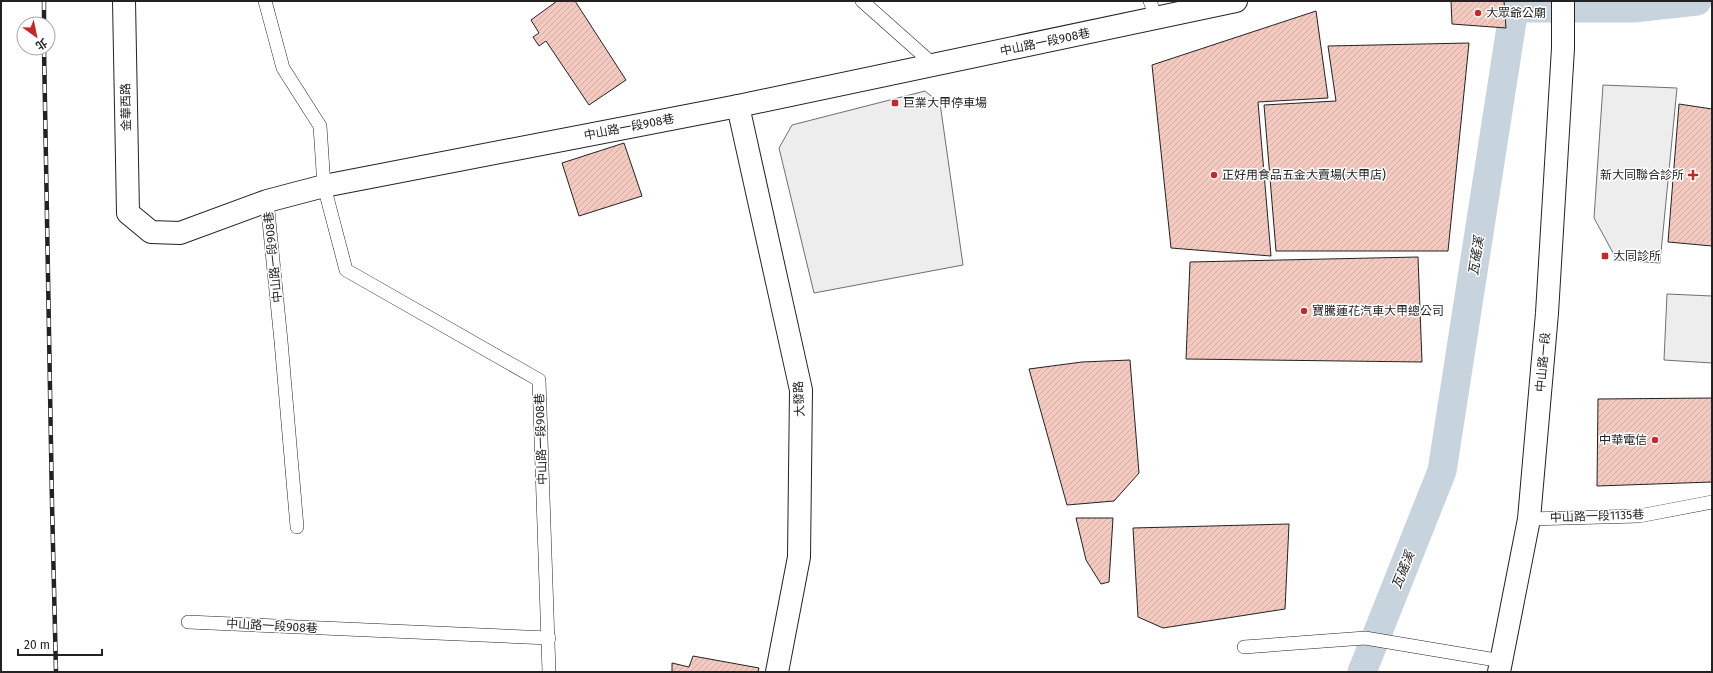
<svg xmlns="http://www.w3.org/2000/svg" width="1713" height="673" font-family="'Fira Sans','Noto Sans TC',sans-serif">
  <style>
    .parking { fill: #ededed; stroke: #6f6f6f }
    .lines { fill: none; stroke-linecap: round; stroke-linejoin: round }
    .canal { stroke: #c7d3dd; stroke-width: 29 }
    .building { fill: url(#building-hatch); stroke: #222 }
    .service-casing { stroke: #222; stroke-width: 14 }
    .minor-casing { stroke: #222; stroke-width: 24 }
    .tertiary-casing { stroke: #222; stroke-width: 24 }
    .service { stroke: #fff; stroke-width: 13 }
    .minor { stroke: #fff; stroke-width: 22 }
    .tertiary { stroke: #fff; stroke-width: 22 }
    .rail-casing { stroke: #222; stroke-width: 4.5 }
    .rail { stroke: #fff; stroke-width: 3; stroke-dasharray: 9; stroke-linecap: butt }
    .poi-dot { fill: #c62828; stroke: #fff; stroke-width: 1.5 }
    .labels { text-anchor: middle; dominant-baseline: central; stroke-width: 3; stroke-linejoin: round; paint-order: stroke }
    .poi-label { font-size: 12px; fill: #222; stroke: #fff; text-anchor: start }
    .street-label { font-size: 12px; fill: #222; stroke: #fff }
    .water-label { font-size: 13px; font-style: italic; fill: #222; stroke: #fff }
  </style>
  <defs>
    <pattern id="building-hatch" width="6" height="6" patternUnits="userSpaceOnUse"><rect width="6" height="6" fill="#f3c9c0"/><path d="M-1 1l2-2M0 6l6-6M5 7l2-2" fill="none" stroke="#d0aca5"/></pattern>
  </defs>
  <rect width="100%" height="100%" fill="#fff"/>
  <g class="parking">
    <polygon points="1603,85 1677,88 1660,263 1617,260 1594,218"/>
    <polygon points="925,91 940,103 963,265 814,293 779,148 792,125"/>
    <polygon points="1667,294 1712,296 1712,363 1664,360"/>
  </g>
  <g class="lines">
    <polyline class="canal" points="1362,672 1442,471 1514,8 1633,8 1697,1"/>
  </g>
  <g class="building">
    <polygon points="557,1 575,1 626,80 589,105 546,41 539,46 533,37 539,33 531,20"/>
    <polygon points="1451,1 1504,1 1506,28 1452,24"/>
    <polygon points="1316,11 1328,98 1258,102 1271,256 1171,248 1152,65"/>
    <polygon points="1469,43 1448,251 1276,251 1264,105 1336,101 1328,46"/>
    <polygon points="1679,104 1712,109 1712,246 1668,242"/>
    <polygon points="624,143 642,196 579,216 562,163"/>
    <polygon points="1418,257 1422,362 1186,359 1190,262"/>
    <polygon points="1130,360 1139,473 1114,501 1067,505 1029,369 1082,362"/>
    <polygon points="1712,398 1712,482 1597,486 1598,399"/>
    <polygon points="1076,518 1113,518 1109,582 1101,584 1086,560"/>
    <polygon points="1289,524 1285,609 1163,628 1138,617 1133,528"/>
    <polygon points="693,656 759,668 758,672 672,672 672,663 689,667"/>
  </g>
  <g class="lines">
    <defs>
      <g id="service">
        <polyline points="265,1 283,68 320,126 324,186 346,270 539,380 549,672"/>
        <polyline points="862,1 934,65"/>
        <polyline points="1150,1 1156,18"/>
        <polyline points="267,201 281,341 297,527"/>
        <polyline points="1529,519 1639,516 1712,502"/>
        <polyline points="188,622 549,638"/>
        <polyline points="1244,647 1365,638 1502,661"/>
      </g>
      <g id="minor">
        <polyline points="124,1 128,213 151,232 180,233 267,201 324,186 738,106 1236,1"/>
        <polyline points="738,106 801,390 799,557 777,672"/>
      </g>
      <polyline id="tertiary" points="1499,672 1529,519 1547,313 1563,48 1563,1"/>
    </defs>
    <use href="#service" class="service-casing"/>
    <use href="#minor" class="minor-casing"/>
    <use href="#tertiary" class="tertiary-casing"/>
    <use href="#service" class="service"/>
    <use href="#minor" class="minor"/>
    <use href="#tertiary" class="tertiary"/>
    <defs>
      <g id="rail">
        <polyline points="44,1 44,24"/>
        <polyline points="44,48 52,503 56,672"/>
      </g>
    </defs>
    <use href="#rail" class="rail-casing"/>
    <use href="#rail" class="rail"/>
  </g>
  <g class="poi-dot">
    <circle cx="1478" cy="13" r="4"/>
    <rect x="891" y="99" width="8" height="8" rx="2"/>
    <circle cx="1214" cy="175" r="4"/>
    <path d="M1691 169h4v4h4v4h-4v4h-4v-4h-4v-4h4z"/>
    <rect x="1601" y="252" width="8" height="8" rx="2"/>
    <circle cx="1304" cy="311" r="4"/>
    <circle cx="1655" cy="440" r="4"/>
  </g>
  <g class="labels">
    <g class="poi-label">
      <text x="1486" y="13">大眾爺公廟</text>
      <text x="903" y="103">巨業大甲停車場</text>
      <text x="1222" y="175">正好用食品五金大賣場(大甲店)</text>
      <text x="1684" y="175" text-anchor="end">新大同聯合診所</text>
      <text x="1613" y="256">大同診所</text>
      <text x="1312" y="311">寶騰蓮花汽車大甲總公司</text>
      <text x="1647" y="440" text-anchor="end">中華電信</text>
    </g>
    <g class="street-label">
      <text transform="translate(1045 42) rotate(-12)">中山路一段908巷</text>
      <text transform="translate(126 107) rotate(-91)">金華西路</text>
      <text transform="translate(629 127) rotate(-11)">中山路一段908巷</text>
      <text transform="translate(273 257) rotate(-96)">中山路一段908巷</text>
      <text transform="translate(1543 362) rotate(-85)">中山路一段</text>
      <text transform="translate(799 399) rotate(-93)">大發路</text>
      <text transform="translate(541 439) rotate(-92)">中山路一段908巷</text>
      <text transform="translate(1597 516) rotate(-2)">中山路一段1135巷</text>
      <text transform="translate(272 626) rotate(3)">中山路一段908巷</text>
    </g>
    <g class="water-label">
      <text transform="translate(1476 256) rotate(-81)">瓦磘溪</text>
      <text transform="translate(1403 570) rotate(-68)">瓦磘溪</text>
    </g>
  </g>
  <rect width="1713" height="673" fill="none" stroke="#222222" stroke-width="4"/>
  <g transform="translate(36 36) rotate(147)"><circle r="19" fill="#ffffff" stroke="#a7a7a7"/>
  <path d="M0-3L7 15L0 10L-7 15Z" fill="#c62828"/>
  <text y="-6" font-size="11" font-weight="bold" text-anchor="middle" fill="#222222">北</text>
  </g>
  <path d="M18 649v6h84v-6" fill="none" stroke="#222222" stroke-width="2"/>
  <text x="24" y="649" font-size="12" fill="#222222" stroke="#ffffff" stroke-width="3" paint-order="stroke">20 m</text>
</svg>
